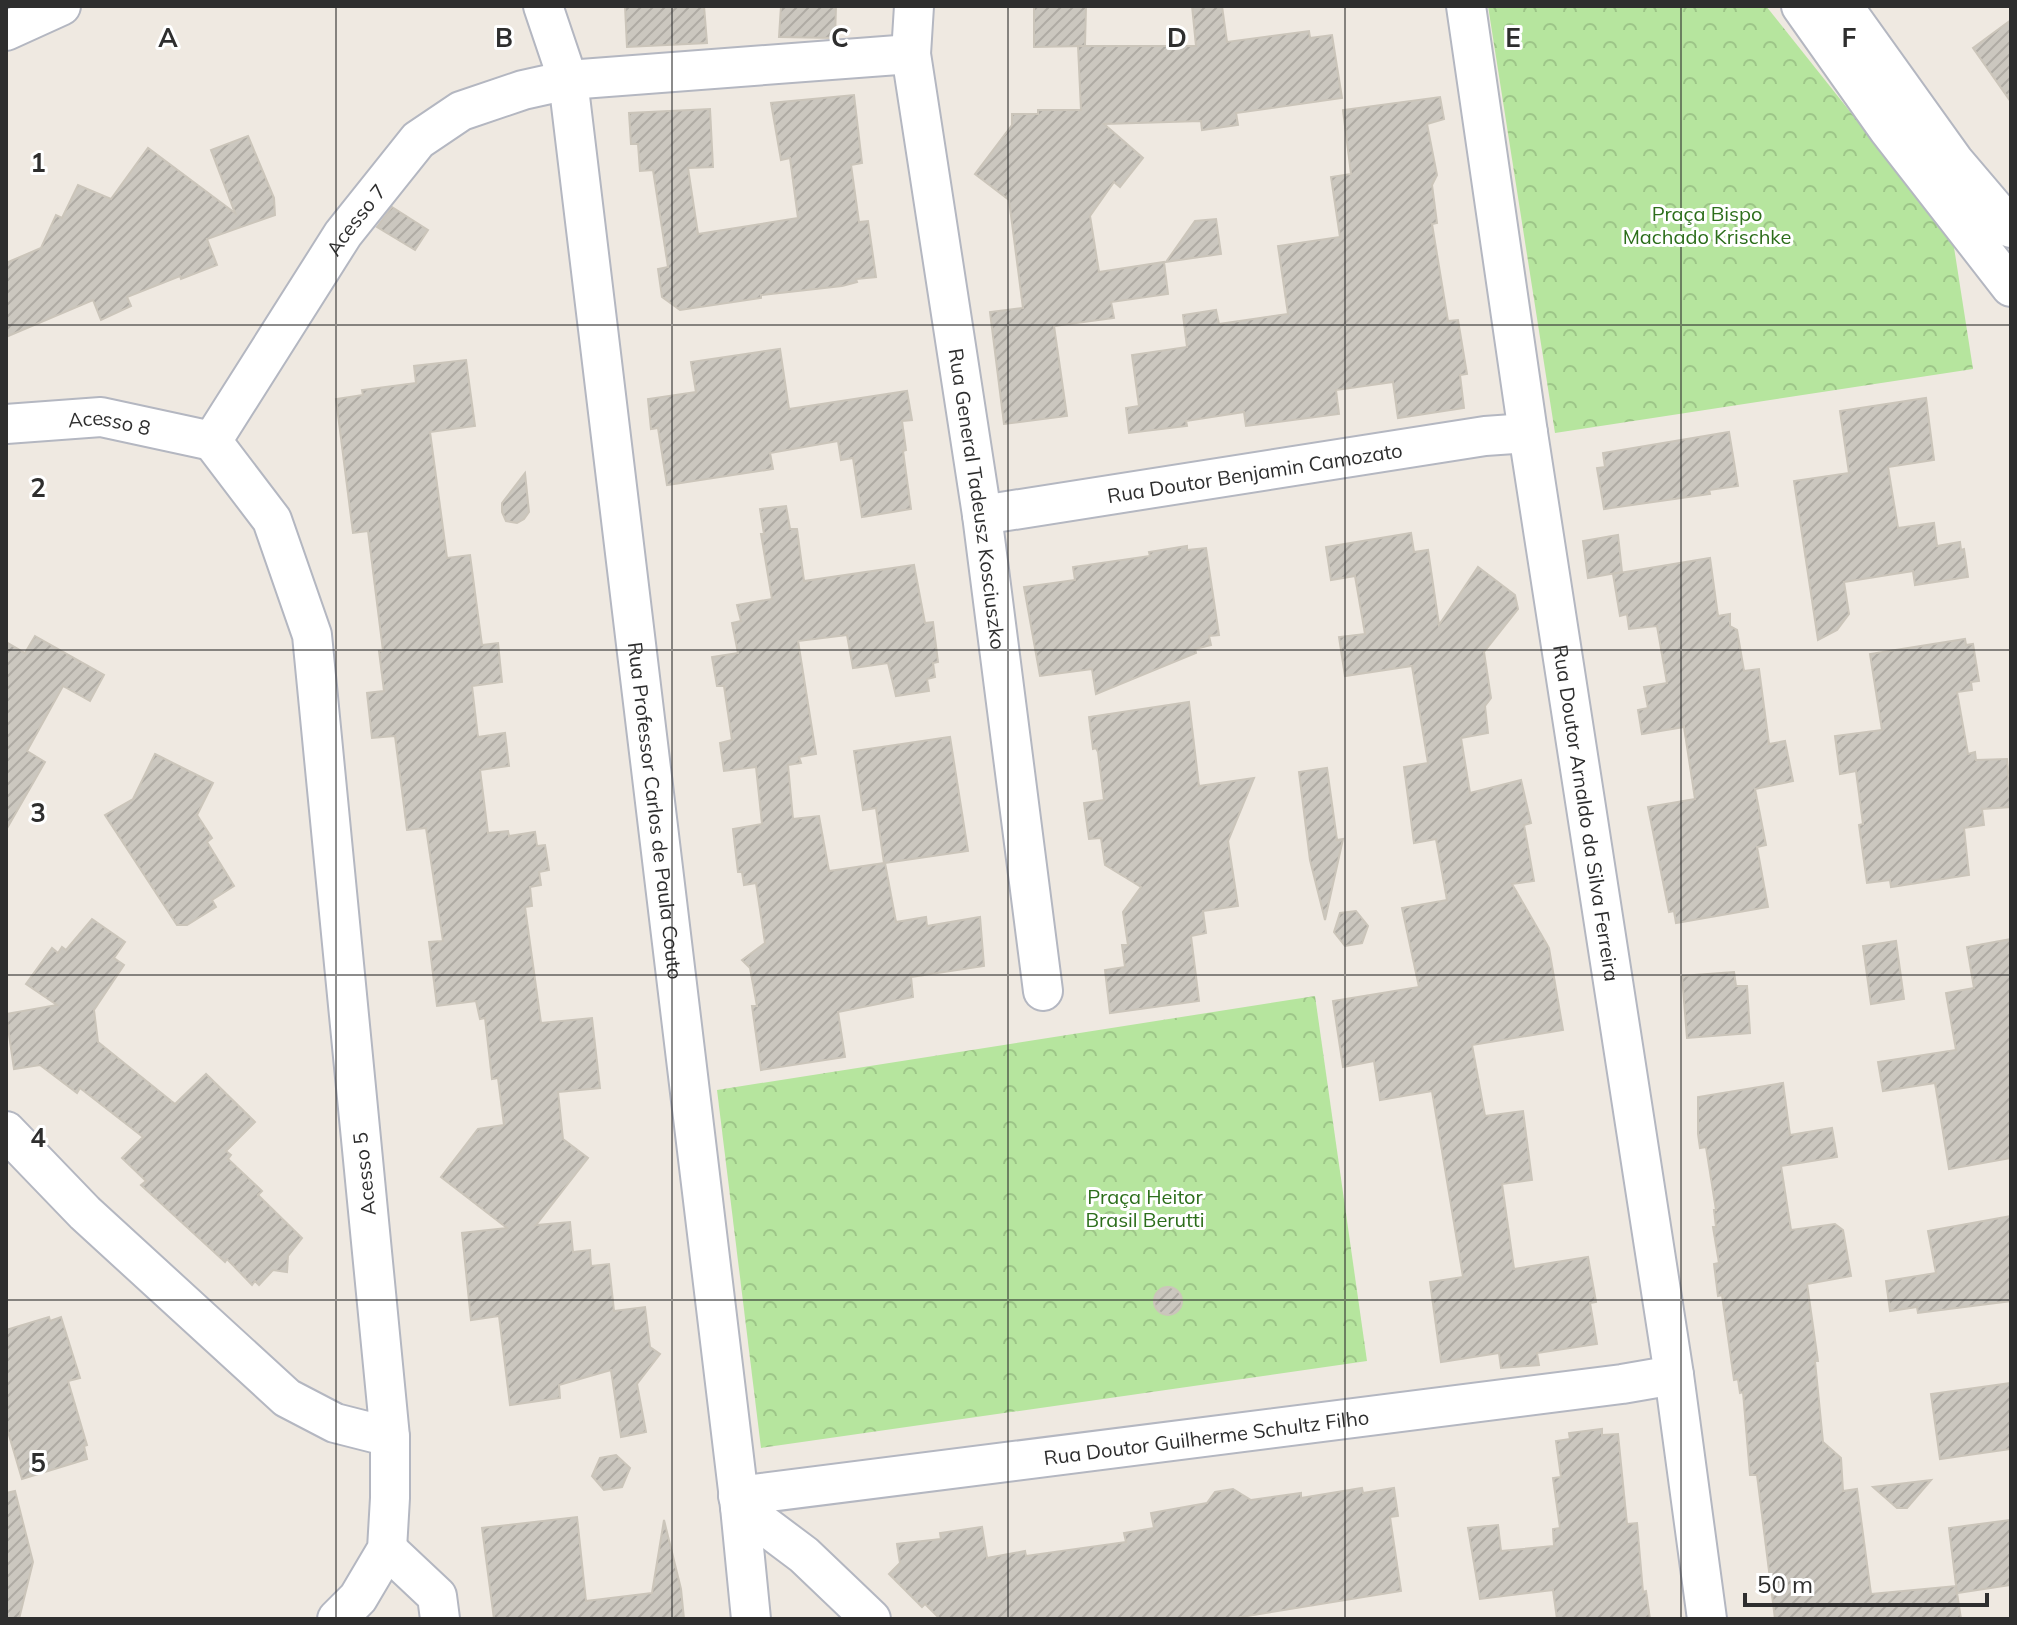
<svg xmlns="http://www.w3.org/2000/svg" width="2017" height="1625" font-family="Mulish,sans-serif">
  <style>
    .park { fill: url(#park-crowns) }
    .building { fill: url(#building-hatch); stroke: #cbc5ba; stroke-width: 2 }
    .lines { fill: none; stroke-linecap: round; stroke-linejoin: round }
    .minor-casing { stroke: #b4b7c1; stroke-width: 42 }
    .minor { stroke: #fff; stroke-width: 38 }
    .grid { fill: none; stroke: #2e2e2e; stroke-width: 2; stroke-opacity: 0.55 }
    .labels { text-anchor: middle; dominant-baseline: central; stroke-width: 6; stroke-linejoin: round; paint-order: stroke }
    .park-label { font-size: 20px; fill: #2c6e1b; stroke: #fff }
    .street-label { font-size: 20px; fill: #2e2e2e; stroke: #fff }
    .grid-label { font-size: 26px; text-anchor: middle; font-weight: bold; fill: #2e2e2e; stroke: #fff; stroke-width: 6; stroke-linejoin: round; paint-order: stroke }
  </style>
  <defs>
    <pattern id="park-crowns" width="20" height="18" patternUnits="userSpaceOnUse" patternTransform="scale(2)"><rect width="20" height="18" fill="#b6e59e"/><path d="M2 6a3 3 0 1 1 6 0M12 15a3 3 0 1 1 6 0" fill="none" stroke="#9dc588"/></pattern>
    <pattern id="building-hatch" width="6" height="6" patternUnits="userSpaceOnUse" patternTransform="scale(2)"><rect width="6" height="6" fill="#cbc7bf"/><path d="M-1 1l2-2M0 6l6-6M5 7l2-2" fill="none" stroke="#afaba4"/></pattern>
  </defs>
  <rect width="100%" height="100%" fill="#efe9e1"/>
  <g class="park">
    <polygon points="1488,6 1766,6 1953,241 1973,369 1555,433"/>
    <polygon points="1315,996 1367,1361 761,1448 717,1090"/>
  </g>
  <g class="building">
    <polygon points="625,6 704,6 707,43 627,47"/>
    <polygon points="781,6 836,6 835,38 779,37"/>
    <polygon points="1034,6 1086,6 1085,46 1034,47"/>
    <polygon points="1192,6 1222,6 1227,42 1309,31 1310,38 1332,35 1342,98 1236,113 1238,125 1202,130 1201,121 1104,124 1143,158 1120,187 1114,182 1090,216 1099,272 1164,262 1168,294 1111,302 1114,318 1054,326 1067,416 1004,424 990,312 1023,308 1009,200 975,174 1012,125 1012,114 1038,114 1038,110 1081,110 1078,46 1196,46"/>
    <polygon points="2011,20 2011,102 1973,48"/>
    <polygon points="854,95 862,163 851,165 859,222 868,221 876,277 856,279 857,282 842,286 761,295 761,298 680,310 662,297 658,269 668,267 653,170 640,171 638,144 631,144 629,113 710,109 713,167 688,168 698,234 798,218 790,158 781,160 771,103"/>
    <polygon points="1440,97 1444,119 1427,124 1437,175 1432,185 1437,223 1432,224 1448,321 1458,320 1467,374 1460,375 1464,408 1398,418 1393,382 1336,390 1339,414 1246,426 1244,412 1186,421 1187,426 1129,433 1126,408 1139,406 1132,355 1187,347 1183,315 1216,310 1219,324 1288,314 1278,246 1340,237 1331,177 1351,174 1343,110"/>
    <polygon points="248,136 274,198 275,215 207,239 217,265 181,279 180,276 127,297 131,306 101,320 93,300 6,337 6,263 41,248 56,215 62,218 78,185 111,199 148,148 235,213 211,150"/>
    <polygon points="392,207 428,230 415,250 377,227"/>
    <polygon points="1216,219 1221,254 1166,262 1195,221"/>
    <polygon points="780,349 789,409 907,391 912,420 902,421 906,450 903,451 911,509 862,517 853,458 841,460 838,441 770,453 773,469 667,485 658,428 651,429 648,399 696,392 691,362"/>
    <polygon points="466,360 475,426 430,432 447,558 470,555 482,645 498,643 502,682 472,686 478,737 505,733 509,766 480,770 488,833 508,831 509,836 535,832 537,846 545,845 549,870 539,872 541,885 530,887 532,906 525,907 541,1023 592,1018 600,1088 558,1092 563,1139 588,1158 536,1225 570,1222 573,1252 590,1250 591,1266 609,1264 614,1311 645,1307 650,1347 660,1354 637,1384 646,1432 621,1437 611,1370 559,1385 560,1398 510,1405 499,1316 471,1320 462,1233 507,1228 441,1177 478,1129 504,1125 498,1078 492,1079 485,1018 480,1019 476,1001 437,1006 429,942 443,941 426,828 407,830 395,736 372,738 367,693 384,691 379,651 383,651 368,531 353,533 336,399 363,395 362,390 416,383 414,366"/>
    <polygon points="1926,398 1934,460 1888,467 1898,528 1934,523 1937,546 1960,542 1961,550 1964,549 1968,577 1915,585 1913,571 1844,582 1849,614 1837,630 1818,640 1794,481 1849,473 1840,411"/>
    <polygon points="1729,432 1738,486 1709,490 1710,494 1604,509 1597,468 1605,467 1603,453"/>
    <polygon points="525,473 529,512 524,519 517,523 506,521 502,512 502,503"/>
    <polygon points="786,506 790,529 797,529 804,581 914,565 925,623 933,622 938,662 933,663 935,677 927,679 929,691 896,696 888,663 853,668 847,635 798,641 816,754 799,757 801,763 788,765 793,819 819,816 829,871 885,863 896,922 926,917 927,926 980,917 984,966 911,977 913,997 838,1012 845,1057 761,1070 752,1006 757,1006 750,968 742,960 765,943 756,883 744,885 742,872 738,872 733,829 762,824 756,767 724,771 720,743 732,740 724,686 717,686 712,657 738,653 732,623 741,621 737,605 772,599 761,534 764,534 760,509"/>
    <polygon points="1411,533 1414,552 1428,550 1439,625 1478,567 1515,595 1518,609 1484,652 1491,698 1485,706 1488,733 1461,738 1470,793 1521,780 1531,823 1524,825 1534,881 1512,884 1549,948 1563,1030 1472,1045 1485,1116 1523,1111 1532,1180 1502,1184 1514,1269 1588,1257 1596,1302 1590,1303 1597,1344 1537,1353 1539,1365 1501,1368 1499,1353 1441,1362 1430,1282 1463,1277 1432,1091 1380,1100 1374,1061 1343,1067 1333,1001 1419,987 1402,908 1447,900 1436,839 1414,843 1404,767 1428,763 1412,666 1345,676 1339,637 1365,634 1355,576 1331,580 1326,547"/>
    <polygon points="1618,535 1622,572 1588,578 1583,541"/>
    <polygon points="1187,546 1187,550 1206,548 1219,635 1209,636 1211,645 1195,649 1196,653 1096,694 1092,669 1040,676 1024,587 1075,580 1073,567 1150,556 1149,552"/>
    <polygon points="1710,558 1718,616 1730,614 1730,626 1737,630 1744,671 1759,669 1769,744 1785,741 1793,781 1755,789 1766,845 1757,847 1768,907 1676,923 1674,911 1669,912 1648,807 1695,799 1684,727 1642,734 1638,710 1648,708 1644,687 1667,683 1657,626 1629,629 1627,614 1620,616 1613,574"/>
    <polygon points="35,636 104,675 90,701 63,686 27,751 45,762 6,830 6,642 25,653"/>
    <polygon points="1965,639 1966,645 1973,644 1979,681 1971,682 1972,690 1957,692 1968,754 1975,752 1976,760 2007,759 2011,807 1982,809 1984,825 1964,828 1969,875 1891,887 1890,880 1867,883 1859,825 1863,824 1856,771 1840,774 1835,736 1882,730 1870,654"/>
    <polygon points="1189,702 1199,786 1254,778 1228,841 1238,906 1203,911 1206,933 1191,936 1199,1001 1110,1013 1105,970 1125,967 1122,945 1128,945 1123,912 1141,887 1105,865 1101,838 1089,839 1084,803 1104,800 1098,752 1096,748 1093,749 1089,717"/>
    <polygon points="950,737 968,851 884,863 876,808 863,810 854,751"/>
    <polygon points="155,754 213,783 197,815 212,838 207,842 234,886 212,900 216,907 187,925 177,925 105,815 133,799"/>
    <polygon points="1327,768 1337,840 1343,839 1325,920 1310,860 1299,772"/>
    <polygon points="1356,911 1368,926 1362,943 1345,946 1334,932 1340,913"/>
    <polygon points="92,919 125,942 114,958 124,965 94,1010 98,1042 175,1104 206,1074 255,1122 226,1151 231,1155 228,1159 262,1191 258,1195 302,1238 288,1256 287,1272 273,1270 259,1285 255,1281 252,1285 227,1259 225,1262 141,1185 146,1181 122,1158 143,1137 80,1088 77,1093 40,1065 14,1069 6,1014 57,1005 26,984 52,948 58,953 62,947 66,950"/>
    <polygon points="2011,939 2011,1158 1949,1169 1935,1083 1883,1091 1878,1062 1956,1050 1946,993 1974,988 1967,947"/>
    <polygon points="1896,941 1904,999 1871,1004 1863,946"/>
    <polygon points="1734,972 1736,986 1747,986 1750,1033 1687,1038 1682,976"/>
    <polygon points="1783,1083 1790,1135 1832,1128 1837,1157 1781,1166 1791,1230 1835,1224 1843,1230 1851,1276 1807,1284 1818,1361 1815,1361 1823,1442 1841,1458 1843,1491 1857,1489 1871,1594 1956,1586 1961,1619 1775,1619 1757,1475 1750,1475 1743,1392 1740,1393 1738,1379 1734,1380 1722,1295 1718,1296 1714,1264 1719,1263 1713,1227 1716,1227 1714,1210 1716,1210 1706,1147 1700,1148 1698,1134 1698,1097"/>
    <polygon points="2011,1216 2011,1301 1918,1313 1917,1307 1890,1311 1886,1281 1936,1273 1928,1231"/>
    <circle cx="1168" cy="1301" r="14"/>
    <polygon points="49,1317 50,1321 61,1317 80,1378 68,1381 87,1445 84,1446 87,1459 22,1479 6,1425 6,1330"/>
    <polygon points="2011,1383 2011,1449 1940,1459 1931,1394"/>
    <polygon points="1602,1429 1602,1435 1618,1434 1627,1524 1637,1523 1643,1592 1646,1591 1650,1619 1557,1619 1553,1590 1480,1599 1468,1528 1498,1525 1501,1551 1554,1546 1553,1529 1560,1528 1553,1478 1561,1477 1556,1441 1570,1439 1569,1433"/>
    <polygon points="616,1455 630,1468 622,1487 604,1490 592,1476 600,1458"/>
    <polygon points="1931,1480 1907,1508 1897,1508 1873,1487"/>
    <polygon points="1362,1488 1363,1493 1394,1488 1398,1516 1390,1517 1401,1591 1229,1619 940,1619 925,1604 922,1607 889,1574 900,1563 897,1544 941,1539 940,1533 982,1527 987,1558 1025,1551 1026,1556 1126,1542 1124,1533 1154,1528 1151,1513 1207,1503 1215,1492 1233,1489 1251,1500 1301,1493 1301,1498"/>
    <polygon points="15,1491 33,1562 19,1619 6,1619 6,1493"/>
    <polygon points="577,1517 586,1601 652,1593 664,1520 681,1589 684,1619 494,1619 482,1528"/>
    <polygon points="2011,1520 2011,1585 1957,1593 1949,1528"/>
  </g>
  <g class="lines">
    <defs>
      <g id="minor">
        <path id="s1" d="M 543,6 L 568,80 L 740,1507 L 751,1619"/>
        <path id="s2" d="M 914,6 L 911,54 L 982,515 L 1043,991"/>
        <path id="s3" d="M 1466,6 L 1528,433 L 1674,1375 L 1707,1619"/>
        <polyline points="1801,6 1888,129 2011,287"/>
        <polyline points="1843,6 1954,161 2011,228"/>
        <polyline points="6,31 61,6"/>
        <path id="s4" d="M 6,424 L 101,417 L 212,441"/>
        <path id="s5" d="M 212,441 L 343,234 L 418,140 L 461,111 L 523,90 L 568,80 L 911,54"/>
        <path id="s6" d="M 982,515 L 1485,436 L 1528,433"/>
        <polyline points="6,1131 85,1213 287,1398 335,1423 390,1437 312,635 272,520 212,441"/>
        <path id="s7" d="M 738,1496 L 1622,1384 L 1674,1375"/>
        <polyline points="740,1507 804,1555 871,1619"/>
        <polyline points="387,1549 437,1596 440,1619"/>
        <polyline points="337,1619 358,1598 387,1549 390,1498 390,1437"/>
      </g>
    </defs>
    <use href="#minor" class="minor-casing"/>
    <use href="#minor" class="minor"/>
  </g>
  <path class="grid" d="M 336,6 L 336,1619M 672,6 L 672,1619M 1008,6 L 1008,1619M 1345,6 L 1345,1619M 1681,6 L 1681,1619M 6,325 L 2011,325M 6,650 L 2011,650M 6,975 L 2011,975M 6,1300 L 2011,1300"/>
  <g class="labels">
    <g class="park-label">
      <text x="1707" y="213">Praça Bispo<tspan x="1707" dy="23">Machado Krischke</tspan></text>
      <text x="1145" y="1196">Praça Heitor<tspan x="1145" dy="23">Brasil Berutti</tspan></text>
    </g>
    <g class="street-label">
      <text stroke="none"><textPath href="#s5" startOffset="264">Acesso 7</textPath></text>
      <text stroke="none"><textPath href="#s4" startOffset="104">Acesso 8</textPath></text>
      <text stroke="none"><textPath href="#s6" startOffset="276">Rua Doutor Benjamin Camozato</textPath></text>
      <text stroke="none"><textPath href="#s2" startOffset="498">Rua General Tadeusz Kosciuszko</textPath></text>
      <text stroke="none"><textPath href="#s1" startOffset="814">Rua Professor Carlos de Paula Couto</textPath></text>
      <text stroke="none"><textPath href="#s3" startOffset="816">Rua Doutor Arnaldo da Silva Ferreira</textPath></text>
      <text transform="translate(364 1174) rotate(-96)">Acesso 5</text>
      <text stroke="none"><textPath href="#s7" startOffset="472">Rua Doutor Guilherme Schultz Filho</textPath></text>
    </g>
  </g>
  <g class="grid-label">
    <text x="168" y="47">A</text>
    <text x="504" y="47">B</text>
    <text x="840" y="47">C</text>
    <text x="1177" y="47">D</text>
    <text x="1513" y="47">E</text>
    <text x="1849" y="47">F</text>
    <text x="38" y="172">1</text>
    <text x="38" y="497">2</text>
    <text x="38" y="822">3</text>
    <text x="38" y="1147">4</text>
    <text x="38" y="1472">5</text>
  </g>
  <rect width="2017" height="1625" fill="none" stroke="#2e2e2e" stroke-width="16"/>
  <path d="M1745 1593v12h242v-12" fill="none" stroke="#2e2e2e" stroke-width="4"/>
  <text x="1757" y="1593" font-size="24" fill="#2e2e2e" stroke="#ffffff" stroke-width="6" paint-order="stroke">50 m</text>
</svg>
